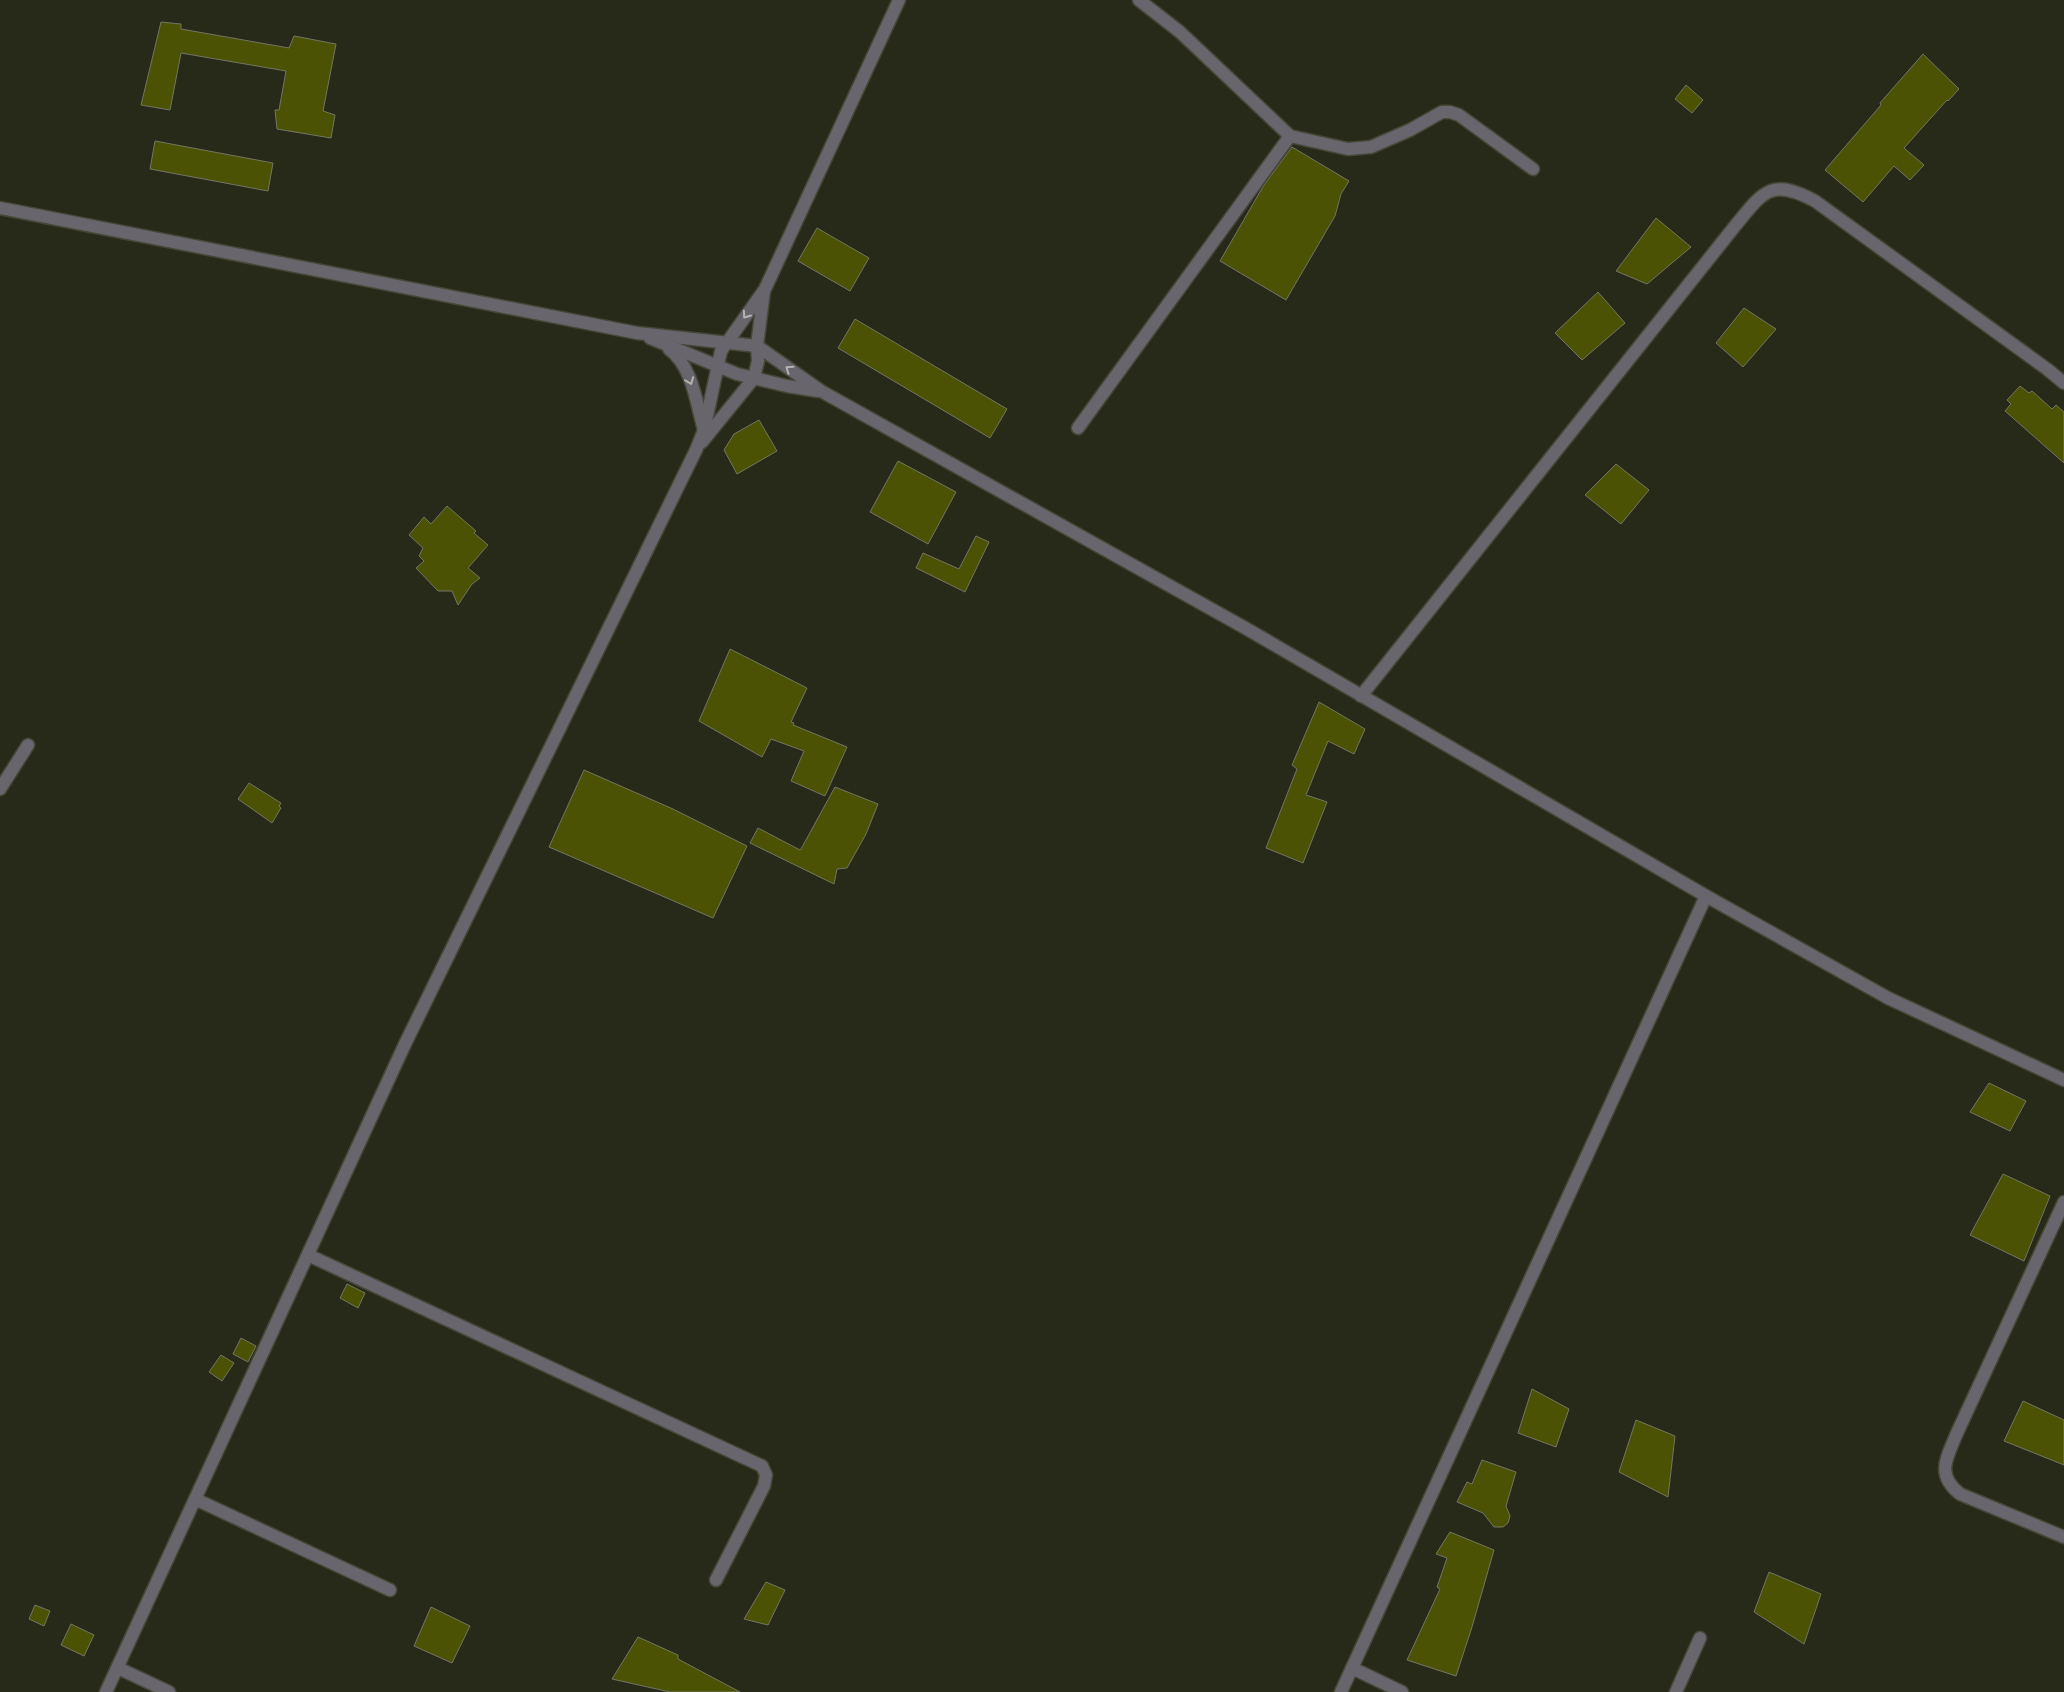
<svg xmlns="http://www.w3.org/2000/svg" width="2064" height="1692" font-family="Inter,sans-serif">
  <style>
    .building { fill: #4c5204; stroke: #737663 }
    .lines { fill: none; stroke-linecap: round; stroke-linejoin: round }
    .minor-casing { stroke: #454737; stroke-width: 15 }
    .tertiary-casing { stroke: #454737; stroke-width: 15 }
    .minor { stroke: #69656d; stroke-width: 12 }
    .tertiary { stroke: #69656d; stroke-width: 12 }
    .oneway { stroke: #b3b3af }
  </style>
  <rect width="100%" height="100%" fill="#282a19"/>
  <g class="building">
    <polygon points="161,22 181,24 181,29 289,48 294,36 336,44 323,111 335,115 331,138 277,129 275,110 279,110 286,71 181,53 170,110 141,105"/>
    <polygon points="1923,54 1959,89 1948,101 1947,100 1904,148 1924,165 1910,180 1894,166 1863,202 1825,170 1881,105 1880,103"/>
    <polygon points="1686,85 1703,100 1692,113 1675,99"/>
    <polygon points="155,141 273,163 268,191 150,169"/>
    <polygon points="1292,147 1349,181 1341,194 1335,216 1286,300 1220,261 1264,185"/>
    <polygon points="1656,218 1691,247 1647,284 1616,271"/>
    <polygon points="817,228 869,258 850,291 798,261"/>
    <polygon points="1598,292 1625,323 1582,360 1555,333"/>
    <polygon points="1744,308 1776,329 1743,367 1716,343"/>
    <polygon points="855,319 1007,409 990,438 838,348"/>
    <polygon points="2020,386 2029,393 2032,391 2052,409 2056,405 2064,412 2064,463 2005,411 2011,404 2007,400"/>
    <polygon points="759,420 777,451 737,474 724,450 734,434"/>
    <polygon points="898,461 956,492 928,544 870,512"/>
    <polygon points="1616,464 1649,490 1621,524 1585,495"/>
    <polygon points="447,506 476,531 474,533 488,545 468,568 480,578 472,584 458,605 452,591 438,591 416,568 424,561 419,556 423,548 409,535 424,517 431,524"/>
    <polygon points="976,536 989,542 965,592 916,568 923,553 959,569"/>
    <polygon points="730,649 807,688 791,722 794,723 793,725 847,747 825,796 791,781 804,751 771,739 762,757 699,721"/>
    <polygon points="1319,702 1365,729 1354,754 1328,741 1306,795 1327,802 1303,863 1266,848 1297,769 1292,765"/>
    <polygon points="584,770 673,809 747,846 713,918 549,847"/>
    <polygon points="249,783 281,803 279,806 281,808 272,823 238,799"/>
    <polygon points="835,787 878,804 866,834 847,868 837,869 834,884 750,843 758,828 800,850 801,849"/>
    <polygon points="1989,1083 2026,1101 2010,1131 1970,1112"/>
    <polygon points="2003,1174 2050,1196 2024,1261 1970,1235"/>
    <polygon points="347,1284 365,1293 358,1308 340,1298"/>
    <polygon points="241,1338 256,1346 248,1362 233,1354"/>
    <polygon points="221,1355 234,1363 222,1381 209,1372"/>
    <polygon points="1532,1389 1569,1409 1556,1447 1518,1433"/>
    <polygon points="2023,1401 2064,1420 2064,1465 2004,1441"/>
    <polygon points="1636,1420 1675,1436 1668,1497 1619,1472"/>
    <polygon points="1482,1460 1516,1472 1506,1506 1510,1516 1508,1523 1503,1527 1494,1527 1483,1513 1457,1502 1467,1482 1472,1484"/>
    <polygon points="1450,1532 1494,1550 1472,1627 1456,1676 1407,1660 1440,1589 1437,1587 1447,1558 1436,1554"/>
    <polygon points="1769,1572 1821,1594 1804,1644 1754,1612"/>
    <polygon points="766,1582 785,1590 768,1625 744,1619"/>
    <polygon points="35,1605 50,1611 44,1626 29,1619"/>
    <polygon points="431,1607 470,1626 452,1663 414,1646"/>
    <polygon points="71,1624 94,1635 84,1656 61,1645"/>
    <polygon points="638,1637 678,1655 678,1659 740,1692 670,1692 612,1679"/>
  </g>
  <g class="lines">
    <defs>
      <g id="minor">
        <polyline points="1290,136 1348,149 1371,147 1410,130 1442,112 1450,112 1459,115 1533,169"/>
        <polyline points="1078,428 1290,136 1180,32 1139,0"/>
        <polyline points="702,442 754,378 758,361 757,346 764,291"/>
        <path d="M 1361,696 L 1735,226 C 1763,192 1771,177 1815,201 L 2047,369 L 2064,383"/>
        <polyline points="0,789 28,745"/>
        <path d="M 2064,1202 L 1957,1433 C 1947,1458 1935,1474 1960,1494 L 2064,1537"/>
        <polyline points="308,1255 762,1466 766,1475 764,1486 716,1580"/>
        <polyline points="195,1499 390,1590"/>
        <polyline points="118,1668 169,1692"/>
        <polyline points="1352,1668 1402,1692"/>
        <polyline points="106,1692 405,1044 696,450 704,430 721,351 765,289 899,0"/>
        <polyline points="1341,1692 1706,896"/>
        <polyline points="1676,1692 1700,1638"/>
      </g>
      <g id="tertiary">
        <polyline points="0,208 637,333 757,346 821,391 1247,629 1706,896 1888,998 2064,1080"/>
        <polyline points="650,338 737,374 787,386 818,391"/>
        <path d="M 669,349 C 693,367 696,403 704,430"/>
      </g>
    </defs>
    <use href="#minor" class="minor-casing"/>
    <use href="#tertiary" class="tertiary-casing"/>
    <use href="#minor" class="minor"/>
    <use href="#tertiary" class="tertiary"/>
  </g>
  <defs><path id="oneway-chevron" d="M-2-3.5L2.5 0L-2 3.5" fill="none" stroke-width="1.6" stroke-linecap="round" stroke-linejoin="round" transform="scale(1.25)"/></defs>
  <g class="oneway">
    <use href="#oneway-chevron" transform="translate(746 315) rotate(125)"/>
    <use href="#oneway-chevron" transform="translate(789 369) rotate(-145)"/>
    <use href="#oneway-chevron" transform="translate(690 381) rotate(69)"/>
  </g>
</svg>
